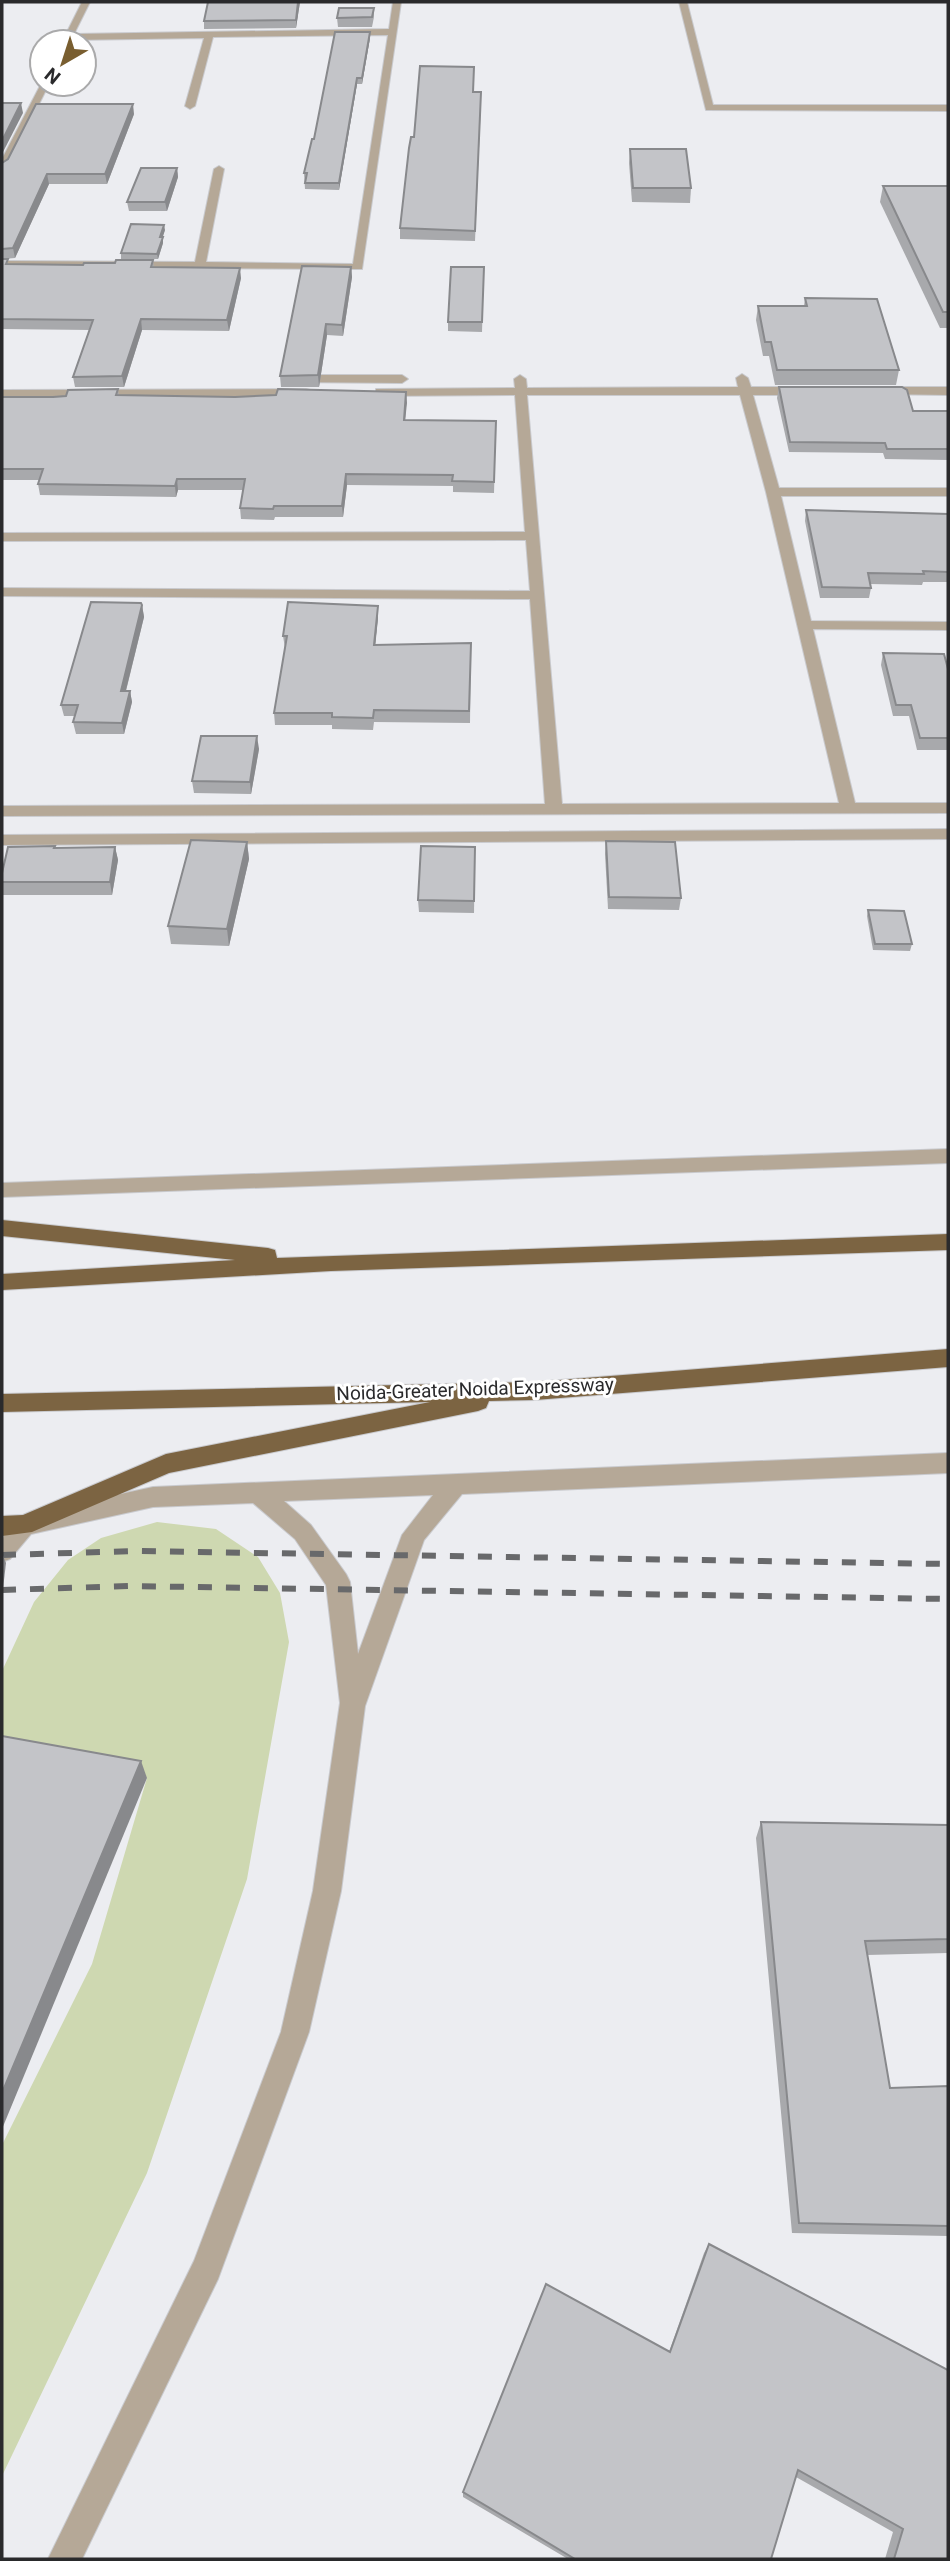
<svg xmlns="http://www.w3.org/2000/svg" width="950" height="2561" font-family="Roboto,sans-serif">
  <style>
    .green { fill: #ced8b1 }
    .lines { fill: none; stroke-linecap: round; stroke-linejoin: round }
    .minor-casing { stroke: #c9cace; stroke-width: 2 }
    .tertiary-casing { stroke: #c9cace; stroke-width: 2 }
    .trunk-casing { stroke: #c9cace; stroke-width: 2 }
    .minor { fill: #b5a897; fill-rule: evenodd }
    .tertiary { fill: #b5a897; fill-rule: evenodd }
    .trunk { fill: #7c6442; fill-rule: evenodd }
    .rail { stroke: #68696b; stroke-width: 6; stroke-dasharray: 14 14; stroke-linecap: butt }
    .wall { fill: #a8a9ac }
    .shaded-wall { fill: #88898c }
    .building { fill: #c3c4c8; stroke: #88898c; stroke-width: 2 }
    .labels { text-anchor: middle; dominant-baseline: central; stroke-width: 6; stroke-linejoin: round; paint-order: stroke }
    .street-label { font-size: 19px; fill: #2a2a2c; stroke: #fff }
  </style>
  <rect width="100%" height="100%" fill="#ecedf1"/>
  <polygon class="green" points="157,1522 216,1529 258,1557 280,1593 289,1642 247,1879 147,2173 2,2476 2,2145 92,1964 147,1778 2,1751 2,1671 34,1602 68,1560 101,1538"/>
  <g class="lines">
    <defs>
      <g id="minor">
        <polygon points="82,2 90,2 74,34 389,29 393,2 401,2 362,269 2,267 2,261 195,262 214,169 219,166 224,169 206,262 353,264 388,35 213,37 195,106 190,109 185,106 204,38 72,40 62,42"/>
        <polygon points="679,2 687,2 713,105 948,105 948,111 706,110"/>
        <polygon points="42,82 42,84 49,84 7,168 2,171 2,159"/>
        <path d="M 742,374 L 748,378 L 751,387 L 806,387 L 812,391 L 806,395 L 753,395 L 779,488 L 948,488 L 948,496 L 781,496 L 811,621 L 948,622 L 948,630 L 813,629 L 855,803 L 948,803 L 948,813 L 2,816 L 2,806 L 545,804 L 530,599 L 2,596 L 2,588 L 530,591 L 526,540 L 2,541 L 2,533 L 525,532 L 515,395 L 380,396 L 376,395 L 376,389 L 515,388 L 514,379 L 520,375 L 526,379 L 527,388 L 738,387 L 736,378 ZM 527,395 L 740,395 L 766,492 L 839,803 L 562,804 Z"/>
        <polygon points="291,375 402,375 408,379 402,383 287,382 285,379"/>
        <polygon points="880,387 948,387 948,395 876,394 876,388"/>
        <polygon points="306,389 310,390 310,396 2,398 2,390"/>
        <polygon points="948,829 948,839 2,845 2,835"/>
        <polygon points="948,1149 948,1163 2,1197 2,1183"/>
      </g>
      <path id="tertiary" d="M 948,1453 L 948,1473 L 462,1494 L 424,1540 L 365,1706 L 341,1891 L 309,2032 L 218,2279 L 82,2559 L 48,2559 L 194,2261 L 281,2032 L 313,1891 L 340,1703 L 326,1585 L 295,1539 L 253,1503 L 153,1507 L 31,1534 L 10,1559 L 2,1562 C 1,1542 2,1523 24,1515 L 153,1487 ZM 433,1495 L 402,1535 L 358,1654 L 350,1582 L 346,1574 L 311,1525 L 284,1501 Z"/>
      <g id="trunk">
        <polygon points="2,1220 268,1248 275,1250 277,1258 948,1234 948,1250 331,1271 2,1290 2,1274 235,1260 2,1236"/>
        <polygon points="948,1349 948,1367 535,1400 489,1401 486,1408 478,1411 169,1473 32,1532 2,1536 2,1516 23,1515 166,1454 430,1402 2,1412 2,1394 535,1382"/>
      </g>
    </defs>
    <use href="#minor" class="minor-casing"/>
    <use href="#tertiary" class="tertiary-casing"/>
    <use href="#trunk" class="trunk-casing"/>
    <use href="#minor" class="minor"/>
    <use href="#tertiary" class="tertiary"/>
    <use href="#trunk" class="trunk"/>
    <g class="rail">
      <polyline points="2,1555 135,1551 948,1564"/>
      <polyline points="2,1590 130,1586 948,1599"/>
    </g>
  </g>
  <g class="wall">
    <polygon points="300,2 296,28 204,29 204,21"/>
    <polygon points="374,8 374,17 372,27 338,27 337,18"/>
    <polygon points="370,38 362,84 357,84 339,190 305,189 304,173 314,139"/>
    <polygon points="473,92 481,102 475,241 400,239 400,228 414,137"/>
    <polygon points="134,114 107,184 49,184 15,258 3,259 9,264 83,265 153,260 154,267 241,278 229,331 142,330 124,387 75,387 73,377 90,330 2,329 2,163"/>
    <polygon points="630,149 691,188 690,203 632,202 629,163"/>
    <polygon points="177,168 178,177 167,211 129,211 127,202"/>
    <polygon points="883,186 948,186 948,328 940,328 880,202"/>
    <polygon points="165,230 162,237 163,243 158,259 121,259 121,253"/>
    <polygon points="351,267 352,277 343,336 327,335 319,387 281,387 280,376"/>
    <polygon points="484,267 482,332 448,331 448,322"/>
    <polygon points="805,298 899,370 896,385 775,385 769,356 763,356 756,320 758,306 804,306"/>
    <polygon points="779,387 913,411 948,411 948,460 885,459 883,453 789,452 777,398"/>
    <polygon points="118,389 119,395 235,397 406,392 405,420 496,421 494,493 453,492 453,486 347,485 343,517 275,517 274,520 241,519 240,508 243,490 178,490 176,497 40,495 38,484 39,480 2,480 2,397 53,397"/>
    <polygon points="806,510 948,514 948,582 923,582 922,585 870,584 871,588 869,598 820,598 805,521"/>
    <polygon points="142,605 144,617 126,691 130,691 132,702 124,734 76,734 73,722 75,716 64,716 61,705"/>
    <polygon points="378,618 375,645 471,643 470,723 374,722 373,730 332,729 332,725 275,725 274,713 285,648 283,636"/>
    <polygon points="883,653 948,669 948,750 917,750 909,716 893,716 881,665"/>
    <polygon points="259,749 251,794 194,793 192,781"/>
    <polygon points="606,841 681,898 679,910 608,909 605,854"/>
    <polygon points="247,842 249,859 229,946 171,944 168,926"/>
    <polygon points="55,846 55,848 115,847 118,860 112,895 3,895 2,890 2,873"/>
    <polygon points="475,847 474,913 419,912 418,900"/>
    <polygon points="868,910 912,944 910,951 873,950 867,916"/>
    <polygon points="761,1822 948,1825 948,1953 867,1955 890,2088 948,2086 948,2236 792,2233 756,1838"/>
    <polygon points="709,2244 948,2559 885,2559 893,2532 796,2477 771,2559 568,2559 463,2497 463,2492 669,2352 704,2253"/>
  </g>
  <g class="shaded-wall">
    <polygon points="298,2 300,2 296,28 296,20"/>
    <polygon points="370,32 370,38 362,84 362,78"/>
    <polygon points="357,78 357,84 339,190 339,183"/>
    <polygon points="21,103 23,113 2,154 2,141"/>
    <polygon points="133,104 134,114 107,184 105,174"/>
    <polygon points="177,168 178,177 167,211 165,202"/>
    <polygon points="47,174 49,184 15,258 13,248"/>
    <polygon points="164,225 165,230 161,243 160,237"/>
    <polygon points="163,237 163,243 158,259 157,254"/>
    <polygon points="351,267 352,277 343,336 342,325"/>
    <polygon points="240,268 241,278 229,331 227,320"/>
    <polygon points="141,319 142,330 124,387 122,376"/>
    <polygon points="326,324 327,335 319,387 318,375"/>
    <polygon points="406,392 407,403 404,431 404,420"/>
    <polygon points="346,474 347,485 343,517 342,506"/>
    <polygon points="177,479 178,490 176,497 175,486"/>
    <polygon points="142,605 144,617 123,702 121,691"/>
    <polygon points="378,606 378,618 374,658 374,645"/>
    <polygon points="130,691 132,702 124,734 122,723"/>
    <polygon points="257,736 259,749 251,794 250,782"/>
    <polygon points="247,842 249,859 229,946 227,929"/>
    <polygon points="115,847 118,860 112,895 110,882"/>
    <polygon points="2,1553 6,1563 2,1597"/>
    <polygon points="141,1761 147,1778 2,2129 2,2093"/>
  </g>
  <g class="building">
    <polygon points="208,2 298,2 296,20 204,21"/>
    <polygon points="339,8 374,8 372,17 337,18"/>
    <polygon points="335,32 370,32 362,78 357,78 339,183 305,183 307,173 304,173 312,139 314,139"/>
    <polygon points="420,66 474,67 473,92 481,92 475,231 400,228 409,148 411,137 414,137"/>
    <polygon points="2,103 21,103 2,141"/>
    <polygon points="36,104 133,104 105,174 47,174 13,248 2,249 2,163 8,159"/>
    <polygon points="630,149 686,149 691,188 633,188"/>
    <polygon points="141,168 177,168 165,202 127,202"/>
    <polygon points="883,186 948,186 948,312 943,312"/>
    <polygon points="131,224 164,225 160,237 163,237 157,254 121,253"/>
    <polygon points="2,259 8,259 6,264 83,265 84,263 115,263 116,260 153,260 151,267 240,268 227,320 141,319 122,376 73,377 93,320 2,319"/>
    <polygon points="302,266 351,267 342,325 326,324 318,375 280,376"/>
    <polygon points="451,267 484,267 482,322 448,322"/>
    <polygon points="805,298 877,299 899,370 777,370 771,342 765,342 758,306 807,306"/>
    <polygon points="779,387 902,387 907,390 913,411 948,411 948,449 887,449 885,443 790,442"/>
    <polygon points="118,389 116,395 235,397 276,395 278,389 406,392 404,420 496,421 494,482 452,481 453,475 346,474 342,506 274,506 273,509 240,508 245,479 177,479 175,486 38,484 43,469 2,469 2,397 53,397 66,396 68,390"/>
    <polygon points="806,510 948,514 948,572 923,571 924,574 868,573 871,588 822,587"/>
    <polygon points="91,602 141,603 142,605 121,691 130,691 122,723 73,722 78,705 61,705"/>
    <polygon points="288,602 378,606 374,645 471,643 469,711 374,710 373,718 332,717 332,713 274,713 287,636 283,636"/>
    <polygon points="883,653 944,654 948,669 948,738 920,738 911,705 896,705"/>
    <polygon points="201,736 257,736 250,782 192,781"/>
    <polygon points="191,840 247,842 227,929 168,926"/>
    <polygon points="606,841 675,842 681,898 609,897"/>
    <polygon points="55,846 54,848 115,847 110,882 2,882 2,873 8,847"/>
    <polygon points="421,846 475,847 474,901 418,900"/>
    <polygon points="868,910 904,911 912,944 875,944"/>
    <polygon points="2,1736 141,1761 2,2093"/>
    <polygon points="761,1822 948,1825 948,1939 865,1941 890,2088 948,2086 948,2226 799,2223"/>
    <polygon points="709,2244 948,2370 948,2559 894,2559 903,2529 798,2470 771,2559 575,2559 463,2492 546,2284 670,2352"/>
  </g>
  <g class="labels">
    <g class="street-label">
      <text transform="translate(475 1389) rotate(-2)">Noida-Greater Noida Expressway</text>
    </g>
  </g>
  <rect width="950" height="2561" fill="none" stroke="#2a2a2c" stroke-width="7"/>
  <g transform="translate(63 63) rotate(219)"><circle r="33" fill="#ffffff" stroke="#aaaaab" stroke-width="2"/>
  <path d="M0-5L12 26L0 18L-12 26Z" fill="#795e30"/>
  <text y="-10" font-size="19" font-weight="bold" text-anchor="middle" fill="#2a2a2c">N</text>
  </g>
</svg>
